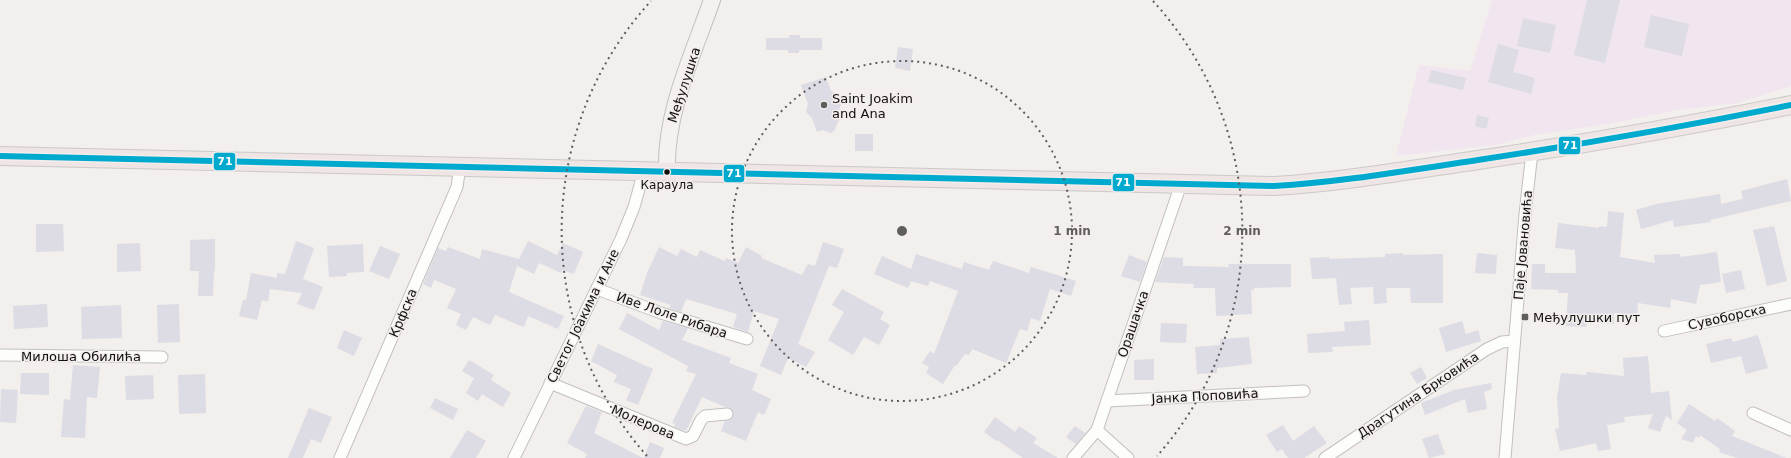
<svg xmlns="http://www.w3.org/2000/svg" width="1791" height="458" font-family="'DejaVu Sans',sans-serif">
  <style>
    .commercial { fill: #f1e6ef }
    .building { fill: #dddbe3 }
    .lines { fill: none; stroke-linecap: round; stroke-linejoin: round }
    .street-casing { stroke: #c2c0be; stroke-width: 13 }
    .secondary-casing { stroke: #c2c0be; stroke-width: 18 }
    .primary-casing { stroke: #cbcac9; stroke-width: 20 }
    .street { stroke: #fdfdfc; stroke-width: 11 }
    .secondary { stroke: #f5f1f0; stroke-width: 16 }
    .primary { stroke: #eee5e4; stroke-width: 18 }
    .bus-1-casing { stroke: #f3eeec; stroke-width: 9 }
    .bus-1 { stroke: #00a9ce; stroke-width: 6 }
    .ring { fill: none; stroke: #605e5d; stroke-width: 2; stroke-dasharray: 2 4 }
    .poi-dot { fill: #605e5d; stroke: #f3eeec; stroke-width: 1.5 }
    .bus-dot { fill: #11100f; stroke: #f3eeec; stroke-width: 1.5 }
    .labels { text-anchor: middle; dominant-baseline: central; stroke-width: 3; stroke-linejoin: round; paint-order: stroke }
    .bus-label { font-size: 12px; fill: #11100f; stroke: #f3eeec }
    .street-label { font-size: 13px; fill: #11100f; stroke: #f3eeec }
    .poi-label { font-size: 13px; fill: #11100f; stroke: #f3eeec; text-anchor: start }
    .centre { fill: #605e5d; stroke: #f3eeec; stroke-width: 2 }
    .ring-label { font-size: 12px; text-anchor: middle; font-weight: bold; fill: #605e5d; stroke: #f3eeec; stroke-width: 3; stroke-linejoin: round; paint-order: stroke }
    .line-badge { stroke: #f3eeec; stroke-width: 1.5 }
    .badge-label { font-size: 11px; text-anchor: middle; font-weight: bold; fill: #fff }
  </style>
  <rect width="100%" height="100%" fill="#f2efed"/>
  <polygon class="commercial" points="1492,0 1791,0 1791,86 1738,103 1677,110 1608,124 1534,135 1495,145 1396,156 1419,65 1470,71"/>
  <g class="building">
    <polygon points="1587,0 1620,0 1605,63 1574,55"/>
    <polygon points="1651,15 1689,24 1682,56 1644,47"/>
    <polygon points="1523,18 1556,25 1550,53 1517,46"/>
    <polygon points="789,35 800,35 800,38 822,38 822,50 799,50 799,53 788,53 788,50 766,50 766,38 789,38"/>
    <polygon points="1498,44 1519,50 1513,72 1535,78 1531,94 1488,82"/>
    <polygon points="898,47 913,49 910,71 895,68"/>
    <polygon points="1431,70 1466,78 1463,90 1428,82"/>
    <polygon points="826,77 831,91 838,95 842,102 838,112 840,118 834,131 831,133 823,130 817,132 812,118 806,112 808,104 801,85"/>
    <polygon points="1477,115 1489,118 1486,129 1475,126"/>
    <rect x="855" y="134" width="18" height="17"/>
    <polygon points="1787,179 1791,201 1710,220 1711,222 1674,227 1673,220 1641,229 1636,210 1656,204 1720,194 1721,204 1743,199 1741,191"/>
    <polygon points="1608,211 1624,213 1620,257 1655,263 1654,255 1680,254 1681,257 1717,252 1721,282 1700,285 1696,304 1671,299 1670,308 1638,303 1637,315 1614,313 1614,324 1587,322 1586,327 1566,326 1568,293 1558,293 1558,290 1531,289 1532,264 1545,264 1545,273 1576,273 1575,250 1555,248 1558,223 1599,228 1599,226 1607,227"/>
    <polygon points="36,224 63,224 64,251 36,252"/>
    <polygon points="1774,226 1787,281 1767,286 1753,230"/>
    <polygon points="215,239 215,271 214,271 213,296 198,296 199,271 190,271 190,240"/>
    <polygon points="296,241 314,248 303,279 323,287 314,310 297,304 302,293 270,289 268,302 262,300 257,320 239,316 243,300 246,300 251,273 277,278 277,273 285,274"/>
    <polygon points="528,241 557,255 563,243 583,252 574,274 562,270 561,273 539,263 534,274 517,266 509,292 564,316 558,329 528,316 524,327 495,315 490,325 473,317 466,330 456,325 461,314 447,308 456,289 434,280 431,288 423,284 438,248 446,251 448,247 480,259 482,249 519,259 518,261"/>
    <polygon points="823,242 844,249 837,268 829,266 798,344 815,352 806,367 788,358 781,375 760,366 779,319 754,311 748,332 733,327 737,314 686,299 681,312 669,308 671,305 640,295 647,273 659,247 677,256 681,249 697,257 700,250 725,261 726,258 738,263 746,247 762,256 761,258 802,275 808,264 815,266"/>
    <polygon points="140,243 141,271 117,272 117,244"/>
    <polygon points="363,244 364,272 347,273 347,276 329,277 327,246"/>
    <polygon points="380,246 400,254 389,279 369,271"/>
    <polygon points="1403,253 1403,255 1443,254 1443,303 1411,303 1410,288 1386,288 1387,303 1374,304 1373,287 1350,288 1352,304 1339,305 1336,278 1312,279 1310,258 1329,257 1329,259 1385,257 1385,254"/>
    <polygon points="1477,253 1497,255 1496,274 1475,273"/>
    <polygon points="916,254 962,269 964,262 989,270 993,261 1029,273 1031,267 1076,281 1071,296 1050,289 1040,321 1031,318 1027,331 1020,329 1006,363 972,349 969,355 965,354 956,366 955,365 943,384 926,373 929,367 922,363 930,351 934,354 958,291 930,281 928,286 911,281 908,288 874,274 882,256 911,269"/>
    <polygon points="1129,255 1147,262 1140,282 1121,276"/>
    <polygon points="1164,257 1183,258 1183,266 1229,267 1228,264 1291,264 1291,287 1254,288 1254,290 1251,290 1252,314 1216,316 1215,288 1193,288 1194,284 1155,282"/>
    <polygon points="1741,270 1745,289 1726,293 1722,274"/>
    <polygon points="842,289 884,312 880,319 890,325 879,345 864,337 853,355 828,340 844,312 832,305"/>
    <polygon points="47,304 48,327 14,329 13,306"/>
    <polygon points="179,304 180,342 158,343 157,305"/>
    <polygon points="121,305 122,338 82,339 81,307"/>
    <polygon points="627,313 659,330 663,321 688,328 682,340 731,358 729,363 758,374 752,390 771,399 764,415 758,412 746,441 721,431 725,421 731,420 733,417 732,410 702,397 686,431 674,427 675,424 672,423 696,374 686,371 688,366 619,329"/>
    <polygon points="1369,320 1371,345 1332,347 1333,352 1308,353 1307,334 1345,331 1344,322"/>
    <polygon points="1462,321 1466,334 1478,330 1481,341 1446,352 1439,328"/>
    <polygon points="1161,323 1187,324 1186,343 1160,342"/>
    <polygon points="344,330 362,338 354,356 337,348"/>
    <polygon points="1758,335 1768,368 1746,374 1741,356 1711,363 1706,344 1731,338 1733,342"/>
    <polygon points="1249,337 1252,364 1217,368 1217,373 1197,374 1195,347 1220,345 1220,339"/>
    <polygon points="598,344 653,369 638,405 626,400 631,389 614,382 617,375 591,361"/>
    <polygon points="1648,356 1651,393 1669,391 1672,420 1666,416 1660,432 1648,428 1653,414 1624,417 1625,422 1607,425 1611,449 1598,451 1596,443 1560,451 1555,429 1559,428 1557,397 1561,373 1586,375 1587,372 1624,376 1623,358"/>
    <polygon points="1154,359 1154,380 1134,380 1134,360"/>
    <polygon points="469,360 494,375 491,380 511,393 503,407 482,394 478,401 466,393 474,378 462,371"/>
    <polygon points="73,365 100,367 97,398 87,397 85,438 61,437 64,399 70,400"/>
    <polygon points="1421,367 1427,378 1417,384 1410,373"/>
    <polygon points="21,373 49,373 49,395 20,394"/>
    <polygon points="205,374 206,413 179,414 178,375"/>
    <polygon points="153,375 154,399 126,400 125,376"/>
    <polygon points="1491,383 1492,389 1484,392 1487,409 1468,413 1465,399 1425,415 1421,403 1454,390"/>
    <polygon points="1,389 18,390 16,423 0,422"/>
    <polygon points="435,398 458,409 453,420 430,408"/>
    <polygon points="1689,404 1715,421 1717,418 1735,431 1732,436 1786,458 1737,458 1719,452 1720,449 1700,435 1699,438 1696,436 1693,443 1681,439 1687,430 1677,423"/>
    <polygon points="586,406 602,412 594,433 643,458 585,458 587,454 567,443"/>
    <polygon points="309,408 332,417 321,443 311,439 303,458 288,458"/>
    <polygon points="995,417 1015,432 1019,426 1037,438 1033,443 1058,458 1023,458 997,440 996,441 984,432"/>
    <polygon points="1283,425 1293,441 1314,426 1327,443 1304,458 1288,458 1282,449 1277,452 1266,435"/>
    <polygon points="1075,426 1085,433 1076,444 1066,437"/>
    <polygon points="467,430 486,441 476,458 450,458"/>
    <polygon points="1438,434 1445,454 1429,458 1422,439"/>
    <polygon points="650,442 664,448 660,458 644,458"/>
  </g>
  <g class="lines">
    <defs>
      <g id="street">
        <polyline points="597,289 661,313 747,339"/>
        <polyline points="1664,331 1791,304"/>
        <polyline points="0,355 162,357"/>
        <polyline points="550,383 686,439 693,436 701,420 705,416 727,414"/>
        <polyline points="1107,401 1304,391"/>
        <polyline points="1753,413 1791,430"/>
        <polyline points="1097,430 1128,458"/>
        <polyline points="340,458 457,187 460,166"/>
        <polyline points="514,458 621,239 634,207 644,171"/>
        <polyline points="1073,458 1097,430 1181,184"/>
        <polyline points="1325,458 1487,349 1502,342 1514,341"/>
        <polyline points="1505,458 1525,214 1532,152"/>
      </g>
      <path id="secondary" d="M 667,171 C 665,112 693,55 712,0"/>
      <path id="primary" d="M 0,156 L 1274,186 C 1342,182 1410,170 1478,160 C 1583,144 1687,126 1791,105"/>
    </defs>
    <use href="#street" class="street-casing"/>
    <use href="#secondary" class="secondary-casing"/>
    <use href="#primary" class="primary-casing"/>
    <use href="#street" class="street"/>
    <use href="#secondary" class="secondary"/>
    <use href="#primary" class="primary"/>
    <defs>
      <path id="bus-1" d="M 0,156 L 1274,186 C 1342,182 1410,170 1478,160 C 1583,144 1687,126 1791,105"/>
    </defs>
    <use href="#bus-1" class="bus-1-casing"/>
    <use href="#bus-1" class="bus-1"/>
  </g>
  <g class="ring">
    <circle cx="902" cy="231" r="170"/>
    <path d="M647 456A340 340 0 0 1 651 1M1153 1A340 340 0 0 1 1157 456"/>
  </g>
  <g class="poi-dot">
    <circle cx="824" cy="105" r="4"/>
    <rect x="1521" y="313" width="8" height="8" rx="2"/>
  </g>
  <circle class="bus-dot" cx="667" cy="172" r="3.5"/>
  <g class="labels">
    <g class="bus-label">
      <text x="667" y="185">Караула</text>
    </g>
    <g class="street-label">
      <text transform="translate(684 85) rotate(-72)">Међулушка</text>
      <text transform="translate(1523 245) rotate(-85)">Паје Јовановића</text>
      <text transform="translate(403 313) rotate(-67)">Крфска</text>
      <text transform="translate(672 315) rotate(19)">Иве Лоле Рибара</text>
      <text transform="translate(583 316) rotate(-64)">Светог Јоакима и Ане</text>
      <text transform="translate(1727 317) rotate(-12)">Сувоборска</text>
      <text transform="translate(1133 324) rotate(-71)">Орашачка</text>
      <text x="81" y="356">Милоша Обилића</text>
      <text transform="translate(1418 395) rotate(-34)">Драгутина Брковића</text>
      <text transform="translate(1205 396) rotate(-3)">Јанка Поповића</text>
      <text transform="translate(643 422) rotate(23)">Молерова</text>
    </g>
    <g class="poi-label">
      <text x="832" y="98">Saint Joakim<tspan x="832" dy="15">and Ana</tspan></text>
      <text x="1533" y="317">Међулушки пут</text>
    </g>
  </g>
  <circle cx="902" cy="231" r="6" class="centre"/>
  <g class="ring-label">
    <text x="1072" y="235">1 min</text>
    <text x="1242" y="235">2 min</text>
  </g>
  <g class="line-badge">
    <rect x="1558" y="136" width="23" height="19" rx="4" fill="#00a9ce"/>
    <rect x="213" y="152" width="23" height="19" rx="4" fill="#00a9ce"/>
    <rect x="723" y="164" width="22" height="19" rx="4" fill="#00a9ce"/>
    <rect x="1112" y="173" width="23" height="19" rx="4" fill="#00a9ce"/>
  </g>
  <g class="badge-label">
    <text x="1570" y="149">71</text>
    <text x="225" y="165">71</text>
    <text x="734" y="177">71</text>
    <text x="1123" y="186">71</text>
  </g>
</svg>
